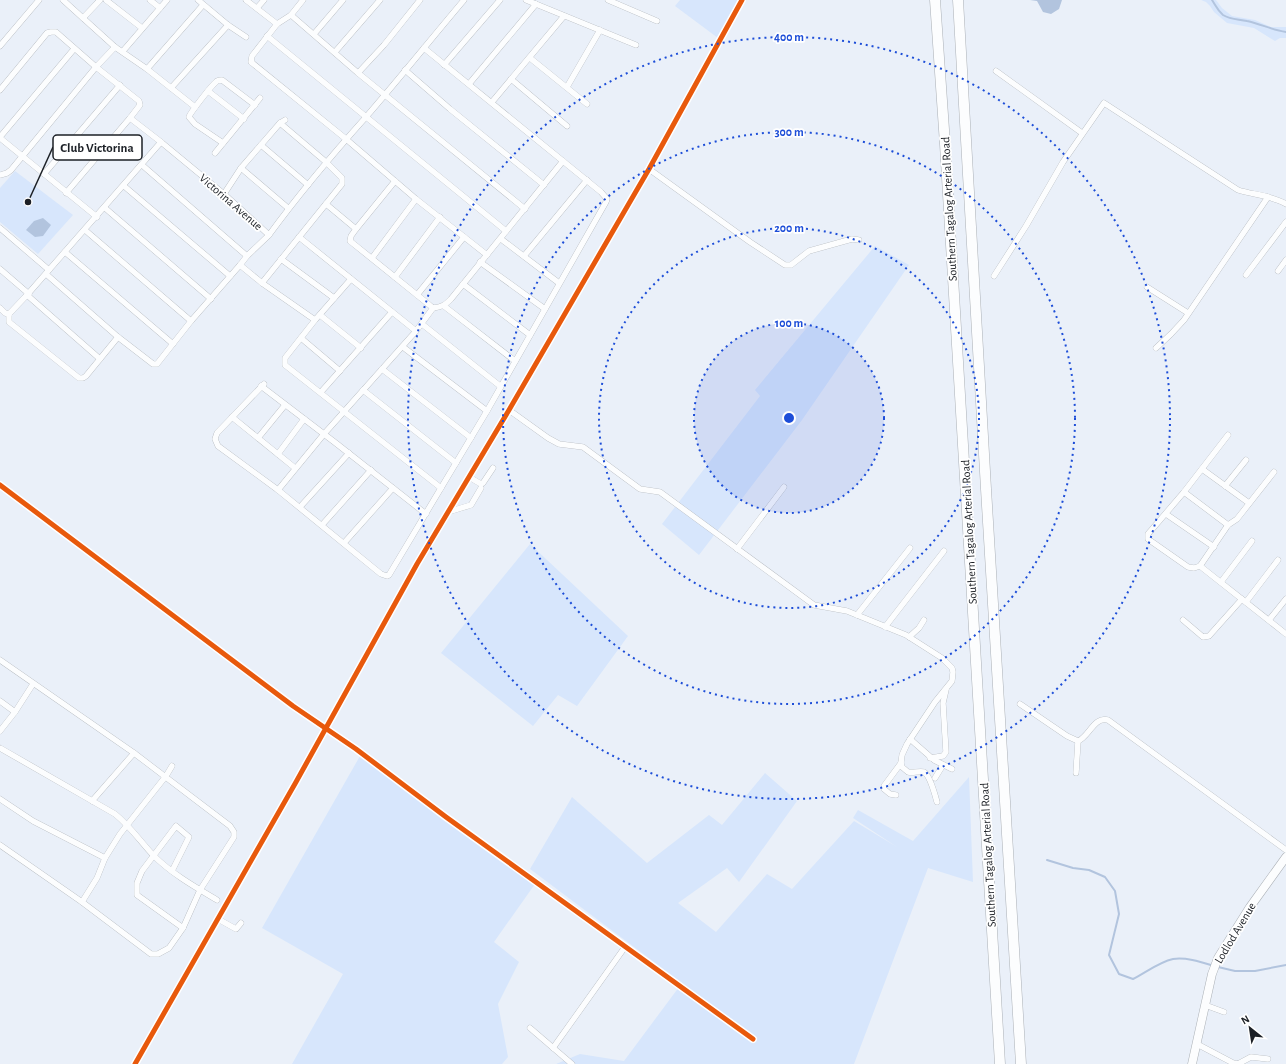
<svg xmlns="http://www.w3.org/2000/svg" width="1286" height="1064" font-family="'Alegreya Sans',sans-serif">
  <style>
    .green { fill: #d7e6fc }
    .water { fill: #b2c4de }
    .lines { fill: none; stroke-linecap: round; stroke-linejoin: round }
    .stream { stroke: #b2c4de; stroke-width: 2 }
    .street-casing { stroke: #abb0b6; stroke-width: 6 }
    .secondary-casing { stroke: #abb0b6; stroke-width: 9 }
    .highway-casing { stroke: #abb0b6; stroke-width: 11 }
    .street { stroke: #fcfdfe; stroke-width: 5.5 }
    .secondary { stroke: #fcfdfe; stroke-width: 8 }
    .highway { stroke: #fcfdfe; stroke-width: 10 }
    .cycleway-casing { stroke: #fff; stroke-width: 8 }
    .cycleway { stroke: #e8590c; stroke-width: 5 }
    .ring { fill: none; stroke: #1d4ed8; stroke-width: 2; stroke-dasharray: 2 4 }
    .labels { text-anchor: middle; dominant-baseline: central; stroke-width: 3.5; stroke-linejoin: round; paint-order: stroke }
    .street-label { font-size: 12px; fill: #1c2026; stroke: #fff }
    .centre { fill: #1d4ed8; stroke: #fff; stroke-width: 2 }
    .ring-label { font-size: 12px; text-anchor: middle; font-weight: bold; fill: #1d4ed8; stroke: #fff; stroke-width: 3.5; stroke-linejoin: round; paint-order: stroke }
    .leader { fill: none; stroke: #1c2026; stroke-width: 1.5 }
    .callout-dot { fill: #1c2026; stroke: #fff; stroke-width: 1.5 }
    .callout { fill: #fff; stroke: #1c2026; stroke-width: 1.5 }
    .callout-label { font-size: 13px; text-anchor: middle; font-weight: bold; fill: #1c2026 }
  </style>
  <rect width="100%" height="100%" fill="#eaf0f9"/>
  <g class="green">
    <polygon points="680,0 739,0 718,38 675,6"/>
    <polygon points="1201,0 1216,0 1222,8 1232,16 1255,20 1271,27 1286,27 1286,38 1280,38 1275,41 1254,28 1227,23 1214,12 1210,6 1206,2"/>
    <polygon points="15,171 73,215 38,254 0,222 0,188"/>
    <polygon points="875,246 909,265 802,420 699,555 662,524 760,396 755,390"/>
    <polygon points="530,544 628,636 577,706 558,695 533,726 441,653"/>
    <polygon points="360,756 535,884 494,942 519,962 498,1004 508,1057 502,1064 292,1064 343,974 262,928"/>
    <polygon points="765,773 797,801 739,882 727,868 678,903 716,932 767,874 792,889 854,821 897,847 853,818 858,810 913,841 969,777 973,882 928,868 854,1064 556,1064 580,1054 624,1061 682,983 530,869 572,797 647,863 709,815 722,825"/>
  </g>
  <g class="water">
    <polygon points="1030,0 1062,0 1059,9 1051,14 1043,12 1037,1"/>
    <polygon points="43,218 51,225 43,236 35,237 26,230 34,221"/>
  </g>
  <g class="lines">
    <g class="stream">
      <path d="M 1212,0 C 1216,6 1217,10 1223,15 C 1231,20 1239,19 1247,21 C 1261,24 1272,30 1286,32"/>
      <path d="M 1047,860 L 1073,868 L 1089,870 L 1105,877 L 1115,891 L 1119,914 L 1109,955 L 1119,974 L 1133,979 C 1145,973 1159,962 1173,959 C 1186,957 1201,962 1214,966"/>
      <polyline points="1218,967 1235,971 1255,971 1286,965"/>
    </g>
    <defs>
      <g id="street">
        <polyline points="63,0 115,47 147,69 195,107"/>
        <polyline points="106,0 142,28"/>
        <polyline points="150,0 160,8"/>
        <polyline points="198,0 228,25 246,37"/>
        <polyline points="246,0 277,24"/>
        <polyline points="303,0 291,15 277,24 252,56 251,62 346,139 416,199 487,255"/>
        <polyline points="526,0 636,45"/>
        <polyline points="608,0 657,21"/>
        <polyline points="257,8 264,0"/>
        <polyline points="291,15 358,73 525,209"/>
        <polyline points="83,18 100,0"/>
        <polyline points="314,34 343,0"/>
        <polyline points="267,36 506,231"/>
        <polyline points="0,46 39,0"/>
        <polyline points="123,51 167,0"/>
        <polyline points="335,52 380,0"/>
        <polyline points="530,58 587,104"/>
        <polyline points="444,65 500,0"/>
        <polyline points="147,69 203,5"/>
        <polyline points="405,70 450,109 544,185"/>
        <polyline points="996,71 1082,133"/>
        <polyline points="358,73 384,45 420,0"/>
        <polyline points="511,79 567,126"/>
        <polyline points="469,84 536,4"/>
        <polyline points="567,87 600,30"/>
        <polyline points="171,88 228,25"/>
        <polyline points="0,90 47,33 51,32 56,32 96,67 139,101 140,105 130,118 66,193"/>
        <polyline points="208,91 244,119"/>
        <polyline points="492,102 564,16"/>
        <polyline points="130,118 161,142"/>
        <polyline points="0,137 74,49"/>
        <polyline points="0,138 97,217"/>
        <path d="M 223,143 L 195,124 L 189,117 C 190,113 211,86 216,82 C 217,80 219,80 222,80 L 255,105"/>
        <polyline points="261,145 308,185"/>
        <polyline points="215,153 260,98"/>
        <polyline points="142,165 247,256"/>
        <polyline points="241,168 288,208"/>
        <polyline points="649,169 750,242 785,265 791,265 809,251 852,239 859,240"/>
        <polyline points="44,174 120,85"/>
        <polyline points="0,175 7,173 11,170 96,67 115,47"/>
        <path d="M 395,181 L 356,229 L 351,236 L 350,241 L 427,303 L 433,308 C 442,307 445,305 451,299 L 563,161"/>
        <polyline points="124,186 230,276"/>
        <polyline points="224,194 241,168 280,123 285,120"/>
        <polyline points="326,204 356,229"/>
        <polyline points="105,208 211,299"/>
        <polyline points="0,228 49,270"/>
        <polyline points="85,230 191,321"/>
        <polyline points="299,237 416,331"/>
        <polyline points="501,239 559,283"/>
        <polyline points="65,252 173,344"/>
        <polyline points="524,256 587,180"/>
        <polyline points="372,258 416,199"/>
        <polyline points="281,259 334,298"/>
        <polyline points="480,262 545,309"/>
        <polyline points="240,265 262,283 315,320"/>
        <polyline points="0,269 29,294"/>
        <polyline points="1278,271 1286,260"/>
        <polyline points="46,274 118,337 153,364 157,364 191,321 240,265 247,256 269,235"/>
        <polyline points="1246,275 1286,222"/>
        <path d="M 994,276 L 1026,226 L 1063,162 L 1104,103 L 1238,190 C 1254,195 1271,195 1286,204"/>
        <polyline points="395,277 440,217"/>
        <polyline points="351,279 315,320 285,358 285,365 441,488"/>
        <polyline points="262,283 342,184 342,178 326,162 280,123"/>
        <polyline points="463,284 530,335"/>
        <polyline points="1147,287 1188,313"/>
        <polyline points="27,295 100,359"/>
        <polyline points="417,295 464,237"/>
        <polyline points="444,306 515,361"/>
        <path d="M 0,308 L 5,313 L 9,314 L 27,295 L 161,142 L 224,194 L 269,235 C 299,194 332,155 366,117 C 399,79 431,39 464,0"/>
        <polyline points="9,314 9,322 79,378 83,378 86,376 118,337"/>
        <polyline points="320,315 361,348"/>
        <polyline points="422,324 500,386"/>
        <polyline points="301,338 340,371"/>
        <polyline points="403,347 487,411"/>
        <polyline points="1156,348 1171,334 1184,320 1268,197"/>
        <polyline points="382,369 471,438"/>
        <polyline points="264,384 217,433 215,439 218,446 278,490 381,574 387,576 389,575 487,411 606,202 607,199 601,192 424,48"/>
        <polyline points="261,386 337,444 426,514"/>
        <polyline points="363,390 456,463"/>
        <polyline points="321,392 392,312"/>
        <path d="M 509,410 L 548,438 L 559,444 L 583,447 L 640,489 L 660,492 L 814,605 L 847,611 L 906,635 L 942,658 L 952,668 L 953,672 L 952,681 L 935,702 L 907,744 L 902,755 L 901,763 L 902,767 L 908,772 C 913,773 919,771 924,772 C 930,775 935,795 937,802"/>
        <polyline points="232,417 295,468"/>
        <polyline points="1228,435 1184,492 1148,534 1148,539 1188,567 1194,568 1200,566 1228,525 1237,519 1274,472"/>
        <polyline points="258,438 285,405"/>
        <polyline points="278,454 304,419"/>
        <polyline points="1202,469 1249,503"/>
        <polyline points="469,477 481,484 483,483 493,468"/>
        <polyline points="0,485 293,706 356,749 446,817 753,1039"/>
        <polyline points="1225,486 1246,460"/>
        <polyline points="278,490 324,434 416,331 433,308"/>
        <polyline points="1184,492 1228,525"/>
        <polyline points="300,507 349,453"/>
        <polyline points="448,512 471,505 481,488"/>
        <polyline points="1166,514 1214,547"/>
        <polyline points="322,525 371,470"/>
        <polyline points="344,543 393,488"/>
        <polyline points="737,549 784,487"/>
        <polyline points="1200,566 1286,634"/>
        <polyline points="1221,582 1252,541"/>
        <polyline points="1246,602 1278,560"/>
        <polyline points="857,615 910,548"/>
        <polyline points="1183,620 1203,637 1209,636 1242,599"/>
        <polyline points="1269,620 1286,599"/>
        <polyline points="885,627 944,551"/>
        <polyline points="909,637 919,628 924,620"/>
        <polyline points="0,660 134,753 230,826 234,832 234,837 200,890 183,928 169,948 158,954 151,954 82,902 0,845"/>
        <polyline points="0,701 15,712"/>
        <path d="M 1020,704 L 1067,736 L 1078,741 C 1089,737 1094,716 1108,720 L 1286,850"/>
        <polyline points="0,731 15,712 33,684"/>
        <polyline points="910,739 934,760 952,769"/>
        <path d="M 0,748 L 115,814 C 130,826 140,841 153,855 C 172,874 195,887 217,900"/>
        <polyline points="930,758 943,756 946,752 943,703 946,690"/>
        <polyline points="1076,773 1078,741"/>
        <polyline points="935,778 943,765"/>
        <polyline points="896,795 890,794 884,789 884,786 901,763"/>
        <polyline points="0,799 33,821 105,858"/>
        <polyline points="92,801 134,753"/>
        <polyline points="172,871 189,837 176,826 142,871 137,883 137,895 183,928"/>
        <polyline points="82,902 97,878 105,858 120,834 166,776 172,766"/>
        <polyline points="218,919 236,929 241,923"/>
        <polyline points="1205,1005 1224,1012"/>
        <polyline points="530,1028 572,1064"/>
        <polyline points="1197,1044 1233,1063 1238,1064 1251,1057 1268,1059"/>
        <polyline points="553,1048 625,947"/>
        <polyline points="135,1064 296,782 417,564 509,410 649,169 742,0"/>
      </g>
      <polyline id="secondary" points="1192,1064 1212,974 1218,958 1250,907 1286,857"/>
      <g id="highway">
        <polyline points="935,0 945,144 1000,1064"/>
        <polyline points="958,0 986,489 1021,1064"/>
      </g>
    </defs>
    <use href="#street" class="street-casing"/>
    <use href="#secondary" class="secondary-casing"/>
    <use href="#highway" class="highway-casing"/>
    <use href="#street" class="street"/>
    <use href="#secondary" class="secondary"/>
    <use href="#highway" class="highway"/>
    <defs>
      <g id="cycleway">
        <polyline points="0,485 293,706 356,749 446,817 753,1039"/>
        <polyline points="135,1064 296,782 417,564 509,410 649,169 742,0"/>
      </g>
    </defs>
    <use href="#cycleway" class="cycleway-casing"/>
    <use href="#cycleway" class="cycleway"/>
  </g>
  <circle cx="789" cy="418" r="95" fill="#1d4ed8" fill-opacity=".12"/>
  <g class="ring">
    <circle cx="789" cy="418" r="95"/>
    <circle cx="789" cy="418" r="190"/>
    <circle cx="789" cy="418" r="286"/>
    <circle cx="789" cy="418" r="381"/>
  </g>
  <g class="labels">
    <g class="street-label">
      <text transform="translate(231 202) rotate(41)">Victorina Avenue</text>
      <text transform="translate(949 209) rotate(-93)">Southern Tagalog Arterial Road</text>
      <text transform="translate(969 532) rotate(-93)">Southern Tagalog Arterial Road</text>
      <text transform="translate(988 855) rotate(-93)">Southern Tagalog Arterial Road</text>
      <text transform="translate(1235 933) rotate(-59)">Lodlod Avenue</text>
    </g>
  </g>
  <circle cx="789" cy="418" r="6" class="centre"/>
  <g class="ring-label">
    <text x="789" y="41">400 m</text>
    <text x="789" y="136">300 m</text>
    <text x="789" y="232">200 m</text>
    <text x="789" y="327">100 m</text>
  </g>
  <path class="leader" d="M28 202L53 147"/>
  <circle class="callout-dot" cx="28" cy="202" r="4"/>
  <rect class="callout" x="53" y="135" width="89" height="25" rx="4"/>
  <g class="callout-label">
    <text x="97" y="152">Club Victorina</text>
  </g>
  <g transform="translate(1250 1028) rotate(330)" stroke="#ffffff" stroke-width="3" paint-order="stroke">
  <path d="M0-3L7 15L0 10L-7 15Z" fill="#1c2026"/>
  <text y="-6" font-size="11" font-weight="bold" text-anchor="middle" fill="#1c2026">N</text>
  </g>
</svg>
